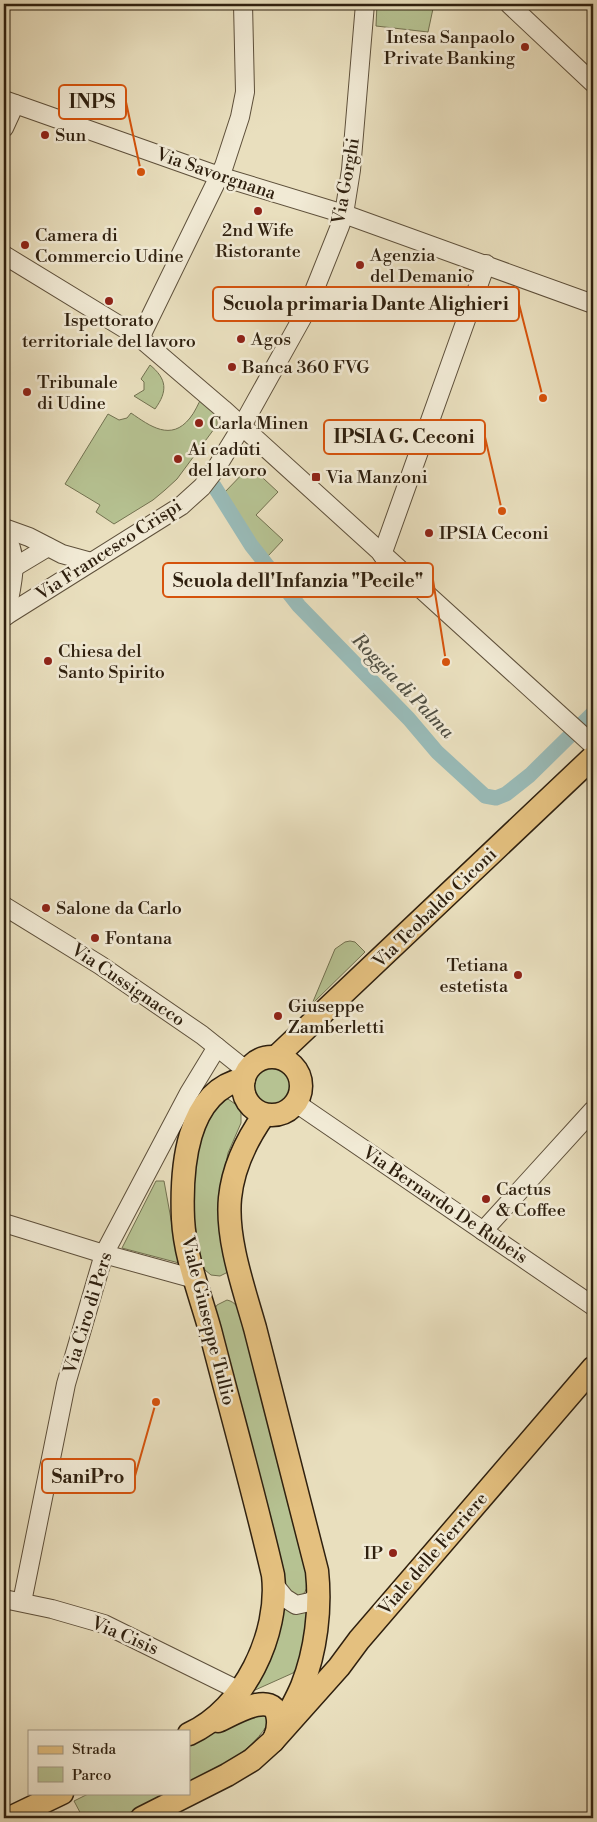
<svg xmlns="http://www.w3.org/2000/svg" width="597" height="1822" font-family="'Libre Bodoni',serif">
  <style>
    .green { fill: #b6c292; stroke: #727150 }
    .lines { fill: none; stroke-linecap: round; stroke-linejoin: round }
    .canal { stroke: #99bbb8; stroke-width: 15 }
    .minor-casing { stroke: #5e503b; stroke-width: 20 }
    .major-casing { stroke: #2f200f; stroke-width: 25 }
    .minor { stroke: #f1ead5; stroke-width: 18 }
    .major { stroke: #e4c07f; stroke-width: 22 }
    .poi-dot { fill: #8f2418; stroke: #f1ead5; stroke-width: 2 }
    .labels { text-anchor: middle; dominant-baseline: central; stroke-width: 5; stroke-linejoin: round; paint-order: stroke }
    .poi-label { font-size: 18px; fill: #2f200f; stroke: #f1ead5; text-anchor: start }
    .street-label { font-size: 18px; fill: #2f200f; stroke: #f1ead5 }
    .water-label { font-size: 19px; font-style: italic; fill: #4f4e42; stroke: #f1ead5 }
    .leader { fill: none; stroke: #d6530c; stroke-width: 2 }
    .callout-dot { fill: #d6530c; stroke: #f1ead5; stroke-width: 2 }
    .callout { fill: #f1ead5; stroke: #d6530c; stroke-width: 2 }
    .callout-label { font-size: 19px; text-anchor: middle; font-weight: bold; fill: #2f200f }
  </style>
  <rect width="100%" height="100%" fill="#e9dfbe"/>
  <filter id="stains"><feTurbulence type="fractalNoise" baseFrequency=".004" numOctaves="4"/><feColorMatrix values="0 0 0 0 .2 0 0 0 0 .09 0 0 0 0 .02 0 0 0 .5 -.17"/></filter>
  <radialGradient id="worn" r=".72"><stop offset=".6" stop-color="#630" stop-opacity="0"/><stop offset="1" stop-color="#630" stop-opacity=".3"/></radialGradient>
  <g class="green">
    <polygon points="377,4 434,4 428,32 376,26"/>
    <path d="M 150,365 C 167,379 168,391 155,409 L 134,396 L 144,390 L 144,382 L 141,379 Z"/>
    <path d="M 202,397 L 217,416 L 217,425 L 177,479 L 165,490 L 153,500 L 114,524 L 96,512 L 100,505 L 65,484 L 108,414 L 119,420 L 127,418 L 131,413 C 150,426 171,442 190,418 C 195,412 198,404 202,397 Z"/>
    <polygon points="250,466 278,492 256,515 283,540 268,556 242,524 223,494"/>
    <polygon points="350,941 355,942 365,952 312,1004 335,949 345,942"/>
    <circle cx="271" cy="1086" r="19"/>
    <polygon points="222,1099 228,1099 238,1106 241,1113 241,1123 228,1153 224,1173 228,1272 220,1276 211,1275 205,1270 201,1262 197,1248 190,1191 205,1117"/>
    <polygon points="156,1181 164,1181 179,1263 122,1248"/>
    <path d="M 227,1300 C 236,1302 239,1309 243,1316 L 301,1551 C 304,1565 317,1596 294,1597 L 284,1587 L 214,1310 L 217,1305 Z"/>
    <polygon points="282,1602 302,1611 311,1613 299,1665 293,1673 244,1695"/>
    <path d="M 257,1710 L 270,1720 C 253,1752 220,1767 189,1783 L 189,1745 Z"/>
    <polygon points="90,1793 168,1793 119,1818 83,1818 74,1801"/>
  </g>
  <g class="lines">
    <polyline class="canal" points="214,486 251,545 299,606 409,719 437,752 485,796 496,798 506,794 530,775 593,713"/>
    <defs>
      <g id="minor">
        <polyline points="509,4 593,83"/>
        <polyline points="4,100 219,176 344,214 593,304"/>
        <polyline points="4,128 15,104"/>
        <polyline points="4,255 140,338 223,409 593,745"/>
        <polyline points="140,338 224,166 240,117 245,92 243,4"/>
        <polyline points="4,528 29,537 62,554 91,562"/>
        <path d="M 4,535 C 22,557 10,590 6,616"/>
        <polyline points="382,555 486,264"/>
        <polyline points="13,568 48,547"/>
        <polyline points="4,617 181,506 202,487 215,470 242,426 306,311 340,226 344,214 351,170 365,4"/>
        <polyline points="4,906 100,965 202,1035 247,1071"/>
        <polyline points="296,1103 593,1306"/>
        <polyline points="4,1223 104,1254 195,1279"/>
        <polyline points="483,1231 593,1110"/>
        <polyline points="273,1583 285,1598 296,1605 310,1602 318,1596"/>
        <polyline points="4,1599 52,1609 104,1624 240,1691"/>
        <polyline points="22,1602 66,1384 104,1254 189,1093 217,1047"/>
      </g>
      <g id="major">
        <circle cx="272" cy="1086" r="29"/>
        <polyline points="276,1057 593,757"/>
        <path d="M 264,1115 C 247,1139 233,1168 230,1198 C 226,1239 244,1289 255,1328 C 275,1409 296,1490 317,1571 C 321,1609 316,1651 302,1686 C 294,1705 283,1723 273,1741"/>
        <path d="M 218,1721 C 232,1715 270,1691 277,1714 C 279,1722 278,1730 275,1737"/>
        <path d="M 189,1734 C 244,1709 280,1634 273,1575 C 254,1493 231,1412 210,1330 C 200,1294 185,1257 183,1219 C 181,1171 185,1091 244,1079"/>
        <polyline points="10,1818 62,1793"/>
        <polyline points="142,1818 227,1775 252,1760 273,1741 339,1667 359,1640 593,1368"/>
      </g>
    </defs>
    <use href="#minor" class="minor-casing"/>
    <use href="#major" class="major-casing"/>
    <use href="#minor" class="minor"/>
    <use href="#major" class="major"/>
  </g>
  <g class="poi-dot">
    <circle cx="525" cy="47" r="5"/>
    <circle cx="45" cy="135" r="5"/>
    <circle cx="258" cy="211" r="5"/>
    <circle cx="25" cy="245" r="5"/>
    <circle cx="360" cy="265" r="5"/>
    <circle cx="109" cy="301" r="5"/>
    <circle cx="241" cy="339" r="5"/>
    <circle cx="232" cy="367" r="5"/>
    <circle cx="27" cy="392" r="5"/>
    <circle cx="199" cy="423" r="5"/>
    <circle cx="178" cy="459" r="5"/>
    <rect x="311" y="472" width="10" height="10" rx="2.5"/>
    <circle cx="429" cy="533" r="5"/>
    <circle cx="48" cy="661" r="5"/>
    <circle cx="46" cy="908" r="5"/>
    <circle cx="95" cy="938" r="5"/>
    <circle cx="518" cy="975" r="5"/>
    <circle cx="278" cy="1016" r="5"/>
    <circle cx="486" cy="1199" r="5"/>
    <circle cx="393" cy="1553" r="5"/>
  </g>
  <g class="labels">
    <g class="poi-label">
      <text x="515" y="37" text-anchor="end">Intesa Sanpaolo<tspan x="515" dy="21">Private Banking</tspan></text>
      <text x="55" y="135">Sun</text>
      <text x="258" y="230" text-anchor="middle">2nd Wife<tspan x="258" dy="21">Ristorante</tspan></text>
      <text x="35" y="235">Camera di<tspan x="35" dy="21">Commercio Udine</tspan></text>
      <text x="370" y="255">Agenzia<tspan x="370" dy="21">del Demanio</tspan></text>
      <text x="109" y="320" text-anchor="middle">Ispettorato<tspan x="109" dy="21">territoriale del lavoro</tspan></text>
      <text x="251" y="339">Agos</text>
      <text x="242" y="367">Banca 360 FVG</text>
      <text x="37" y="382">Tribunale<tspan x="37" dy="21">di Udine</tspan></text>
      <text x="209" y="423">Carla Minen</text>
      <text x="188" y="449">Ai caduti<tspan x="188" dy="21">del lavoro</tspan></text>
      <text x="326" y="477">Via Manzoni</text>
      <text x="439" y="533">IPSIA Ceconi</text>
      <text x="58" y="651">Chiesa del<tspan x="58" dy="21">Santo Spirito</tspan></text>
      <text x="56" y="908">Salone da Carlo</text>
      <text x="105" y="938">Fontana</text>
      <text x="508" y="965" text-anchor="end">Tetiana<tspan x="508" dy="21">estetista</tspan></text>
      <text x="288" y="1006">Giuseppe<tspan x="288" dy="21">Zamberletti</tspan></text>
      <text x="496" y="1189">Cactus<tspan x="496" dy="21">&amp; Coffee</tspan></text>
      <text x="383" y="1553" text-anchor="end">IP</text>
    </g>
    <g class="street-label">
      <text transform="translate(216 174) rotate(19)">Via Savorgnana</text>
      <text transform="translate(346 181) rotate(-80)">Via Gorghi</text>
      <text transform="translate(109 550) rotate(-33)">Via Francesco Crispi</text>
      <text transform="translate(435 908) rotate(-44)">Via Teobaldo Ciconi</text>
      <text transform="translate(128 985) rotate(34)">Via Cussignacco</text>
      <text transform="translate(445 1205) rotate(34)">Via Bernardo De Rubeis</text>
      <text transform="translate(88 1313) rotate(-73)">Via Ciro di Pers</text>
      <text transform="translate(208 1321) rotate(76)">Viale Giuseppe Tullio</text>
      <text transform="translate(433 1554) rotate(-49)">Viale delle Ferriere</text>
      <text transform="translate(125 1636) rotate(23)">Via Cisis</text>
    </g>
    <g class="water-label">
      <text transform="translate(403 686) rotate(46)">Roggia di Palma</text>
    </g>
  </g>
  <path class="leader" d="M141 172L126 102M543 398L519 304M502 511L485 437M446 662L433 580M156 1402L135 1476"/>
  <g class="callout-dot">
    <circle cx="141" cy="172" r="5"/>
    <circle cx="543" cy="398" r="5"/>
    <circle cx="502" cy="511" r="5"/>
    <circle cx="446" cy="662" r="5"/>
    <circle cx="156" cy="1402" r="5"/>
  </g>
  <g class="callout">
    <rect x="59" y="85" width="67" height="34" rx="5"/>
    <rect x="213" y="287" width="306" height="34" rx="5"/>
    <rect x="324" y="420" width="161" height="34" rx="5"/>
    <rect x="163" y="563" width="270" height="34" rx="5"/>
    <rect x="42" y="1459" width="93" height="34" rx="5"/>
  </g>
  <g class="callout-label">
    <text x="92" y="108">INPS</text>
    <text x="366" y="310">Scuola primaria Dante Alighieri</text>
    <text x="404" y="443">IPSIA G. Ceconi</text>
    <text x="298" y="587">Scuola dell'Infanzia "Pecile"</text>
    <text x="88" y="1483">SaniPro</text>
  </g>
  <rect width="597" height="1822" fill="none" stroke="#e9dfbe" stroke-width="20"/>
  <rect x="5" y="5" width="587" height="1812" fill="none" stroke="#2f200f" stroke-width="2.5"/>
  <rect x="10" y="10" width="577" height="1802" fill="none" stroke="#2f200f"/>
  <rect x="28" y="1730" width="162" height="65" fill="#f1ead5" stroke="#a39986"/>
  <rect x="38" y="1746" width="25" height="8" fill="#e4c07f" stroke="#a39986"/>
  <text x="72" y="1754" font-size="15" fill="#2f200f">Strada</text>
  <rect x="38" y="1767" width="25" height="15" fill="#b6c292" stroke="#a39986"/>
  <text x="72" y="1780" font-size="15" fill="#2f200f">Parco</text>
  <rect width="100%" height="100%" filter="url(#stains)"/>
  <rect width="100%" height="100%" fill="url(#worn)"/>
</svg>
